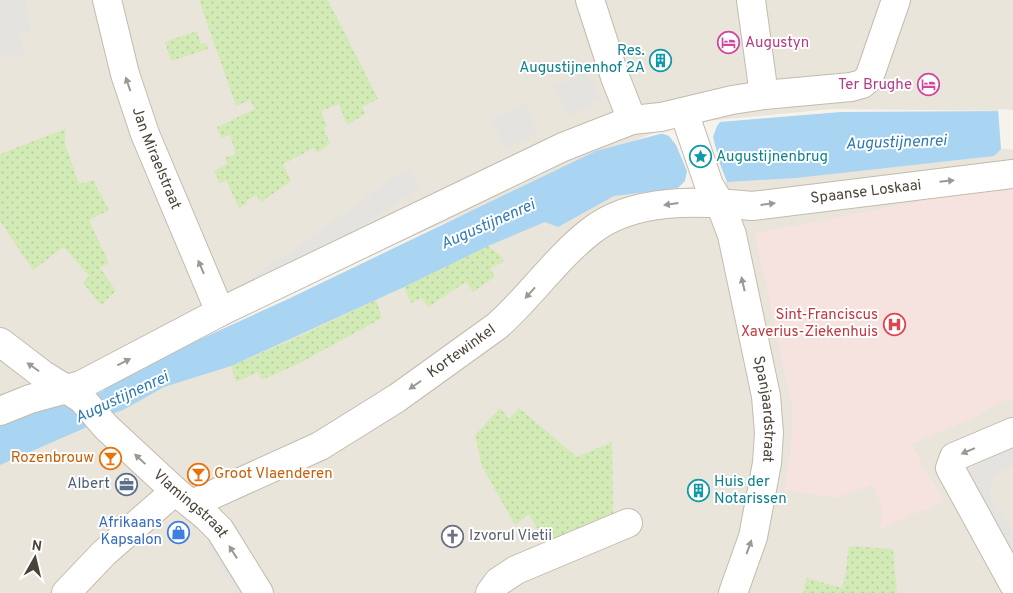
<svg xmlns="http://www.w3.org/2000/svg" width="1013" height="593" font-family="Overpass,sans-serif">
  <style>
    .residential { fill: #eae5da }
    .medical { fill: #f6e3e0 }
    .garden { fill: url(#garden-dots) }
    .parking { fill: #e5e3e0 }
    .water { fill: #a9d4f2 }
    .pier { fill: #f6f3ec }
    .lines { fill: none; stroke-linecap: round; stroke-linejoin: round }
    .minor-casing { stroke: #c2bbae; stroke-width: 30 }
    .minor { stroke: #fff; stroke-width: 28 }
    .oneway { fill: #9c9892 }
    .labels { text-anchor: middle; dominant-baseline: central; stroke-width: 4; stroke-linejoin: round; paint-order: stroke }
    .hotel-label { font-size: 15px; fill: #b23c85; stroke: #fff; text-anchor: start }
    .culture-label { font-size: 15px; fill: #0d838f; stroke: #fff; text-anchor: start }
    .street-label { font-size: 15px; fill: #4b4439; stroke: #fff }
    .health-label { font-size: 15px; fill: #be3a42; stroke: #fff; text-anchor: end }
    .food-label { font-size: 15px; fill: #c56008; stroke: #fff; text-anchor: end }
    .service-label { font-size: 15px; fill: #4e5e75; stroke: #fff; text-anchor: end }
    .shop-label { font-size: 15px; fill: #366cbe; stroke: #fff; text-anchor: end }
    .worship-label { font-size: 15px; fill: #5b616d; stroke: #fff; text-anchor: start }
    .water-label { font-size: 16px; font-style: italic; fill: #2e7ab2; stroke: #fff }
  </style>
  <defs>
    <pattern id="garden-dots" width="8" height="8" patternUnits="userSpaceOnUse" patternTransform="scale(1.25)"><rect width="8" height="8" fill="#d2eab5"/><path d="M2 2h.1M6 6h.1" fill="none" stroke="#b6ca9c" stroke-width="1.8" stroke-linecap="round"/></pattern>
  </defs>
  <rect width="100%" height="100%" fill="#f6f3ec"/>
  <g class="residential">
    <polygon points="0,0 1013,0 1013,111 832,109 674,124 72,383 0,420"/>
    <polygon points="1013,139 1013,593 0,593 0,438 699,157"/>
  </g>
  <polygon class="medical" points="1013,187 1013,398 1003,401 971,419 911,444 944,501 880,529 883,510 872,484 837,498 784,490 789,458 791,457 792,407 755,233 942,197"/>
  <g class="garden">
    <polygon points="199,0 328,0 378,99 362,107 365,114 347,125 339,104 321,111 327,126 324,128 330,144 317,153 314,148 283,164 291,181 261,202 256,195 246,201 247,204 239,208 226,180 220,183 214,171 227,164 225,158 236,154 230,135 221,138 217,127 255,109 250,100 236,106"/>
    <polygon points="197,31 201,44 206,43 208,49 171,61 165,42"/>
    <polygon points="65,129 65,144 79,184 93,180 109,210 89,220 109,263 100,268 116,291 101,305 83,283 89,276 64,247 33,270 0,221 0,154"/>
    <polygon points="488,246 500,255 504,261 490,269 495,277 473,292 466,282 428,307 422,298 411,303 404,287"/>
    <polygon points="376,300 382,318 298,364 262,380 258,372 236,382 231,366 296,338"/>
    <polygon points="500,408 509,419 519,408 577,457 612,442 613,516 548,547 529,514 515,525 482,466 475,435"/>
    <polygon points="849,546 893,549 897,593 803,593 807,578 842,588 845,576"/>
  </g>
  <g class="parking">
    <polygon points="0,0 25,0 31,31 20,33 24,57 0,57"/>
    <polygon points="586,71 601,99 568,116 553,88"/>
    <polygon points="524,103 539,131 506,148 491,120"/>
    <polygon points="407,168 421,187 314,258 310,251 252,288 247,281 304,242"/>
    <polygon points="1007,447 1013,448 1013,467 1006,469 992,478 989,494 1013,534 1013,565 968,475 973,465"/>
    <polygon points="214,539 248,593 238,593 206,544"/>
  </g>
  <polygon class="water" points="1013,111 1013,150 1001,149 994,156 796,178 727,182 614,196 558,227 545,222 488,246 404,287 231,366 164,387 123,410 114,413 87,427 0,465 0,425 57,405 68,406 103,391 113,379 286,300 596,151 660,134 720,122 841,112"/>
  <g class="pier">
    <polygon points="998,109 1013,110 1013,150 1001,149"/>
    <polygon points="721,121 717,126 713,137 720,164 727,182 677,189 685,181 687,171 676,145 669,136 660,133"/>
  </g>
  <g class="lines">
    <defs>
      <g id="minor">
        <path id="s1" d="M 107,0 L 125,74 L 145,134 L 220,312"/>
        <polyline points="590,0 615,77 632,120"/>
        <polyline points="751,0 764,95"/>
        <path id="s2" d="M 684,112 L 709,185 L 720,203 L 732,235 L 766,396 L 769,433 L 767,463 L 753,537 L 733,593"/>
        <path id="s3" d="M 0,342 L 42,374 L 82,399 L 106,427 L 175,491 L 207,517 L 220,530 L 259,593"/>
        <polyline points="0,411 30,399 81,385 220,312 563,147 632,120 661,117 732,100 764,95 851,87 862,84 869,78 896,0"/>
        <polyline points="1013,432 954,457 950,468 1013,583"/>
        <path id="s4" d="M 192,504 L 320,446 L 397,398 L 497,326 C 530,297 556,258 591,231 C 634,197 701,201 752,206 L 1013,174"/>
        <polyline points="66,593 104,553 175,491"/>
        <polyline points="490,593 498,582 516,570 628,523"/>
      </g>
    </defs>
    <use href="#minor" class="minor-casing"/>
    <use href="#minor" class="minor"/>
  </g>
  <defs><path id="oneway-solid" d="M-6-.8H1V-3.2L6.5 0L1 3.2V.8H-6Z" transform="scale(1.25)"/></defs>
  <g class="oneway">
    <use href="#oneway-solid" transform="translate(128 84) rotate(-109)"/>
    <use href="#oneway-solid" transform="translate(947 181) rotate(-6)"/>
    <use href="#oneway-solid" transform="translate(671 204) rotate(172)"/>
    <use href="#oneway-solid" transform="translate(768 204) rotate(-7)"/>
    <use href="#oneway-solid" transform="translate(201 267) rotate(-113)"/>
    <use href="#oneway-solid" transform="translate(743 284) rotate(-103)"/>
    <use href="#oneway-solid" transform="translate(530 293) rotate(132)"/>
    <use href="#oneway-solid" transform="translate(124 362) rotate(-27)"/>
    <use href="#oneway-solid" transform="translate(33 367) rotate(-145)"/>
    <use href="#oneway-solid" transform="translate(415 385) rotate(145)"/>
    <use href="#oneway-solid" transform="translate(968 451) rotate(157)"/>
    <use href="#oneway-solid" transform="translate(140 459) rotate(-137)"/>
    <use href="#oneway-solid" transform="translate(749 547) rotate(-70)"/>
    <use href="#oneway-solid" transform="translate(233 552) rotate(-122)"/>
  </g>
  <defs>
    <symbol id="hotel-ring" viewBox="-11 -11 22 22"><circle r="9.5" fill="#fff" stroke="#d1479c" stroke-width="1.5"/><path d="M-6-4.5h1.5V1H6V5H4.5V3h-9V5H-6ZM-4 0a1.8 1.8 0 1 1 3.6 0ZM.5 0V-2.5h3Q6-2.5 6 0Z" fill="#d1479c"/></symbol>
    <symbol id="building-ring" viewBox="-11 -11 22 22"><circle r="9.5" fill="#fff" stroke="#0f9aa8" stroke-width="1.5"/><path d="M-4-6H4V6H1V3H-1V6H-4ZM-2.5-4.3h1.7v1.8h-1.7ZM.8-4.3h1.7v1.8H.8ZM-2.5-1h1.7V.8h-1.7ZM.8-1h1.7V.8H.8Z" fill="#0f9aa8"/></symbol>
    <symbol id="sight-ring" viewBox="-11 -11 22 22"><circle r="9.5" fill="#fff" stroke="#0f9aa8" stroke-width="1.5"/><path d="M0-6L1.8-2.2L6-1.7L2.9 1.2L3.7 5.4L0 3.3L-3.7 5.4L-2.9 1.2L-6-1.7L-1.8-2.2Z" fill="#0f9aa8"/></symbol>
    <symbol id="hospital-ring" viewBox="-11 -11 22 22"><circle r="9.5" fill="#fff" stroke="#e0444e" stroke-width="1.5"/><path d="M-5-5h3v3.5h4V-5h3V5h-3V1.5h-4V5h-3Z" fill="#e0444e"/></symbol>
    <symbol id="bar-ring" viewBox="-11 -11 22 22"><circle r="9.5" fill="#fff" stroke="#e8710a" stroke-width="1.5"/><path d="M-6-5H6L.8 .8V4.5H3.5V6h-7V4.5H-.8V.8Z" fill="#e8710a"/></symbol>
    <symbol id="office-ring" viewBox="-11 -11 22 22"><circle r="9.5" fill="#fff" stroke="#5c6f8a" stroke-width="1.5"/><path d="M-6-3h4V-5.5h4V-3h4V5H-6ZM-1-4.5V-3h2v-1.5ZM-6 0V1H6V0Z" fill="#5c6f8a"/></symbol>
    <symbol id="shop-ring" viewBox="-11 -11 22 22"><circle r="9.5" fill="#fff" stroke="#3f7fe0" stroke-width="1.5"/><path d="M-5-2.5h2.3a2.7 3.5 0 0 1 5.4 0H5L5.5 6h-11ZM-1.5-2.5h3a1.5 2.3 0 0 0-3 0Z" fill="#3f7fe0"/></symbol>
    <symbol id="church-ring" viewBox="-11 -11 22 22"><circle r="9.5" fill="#fff" stroke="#6b7280" stroke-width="1.5"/><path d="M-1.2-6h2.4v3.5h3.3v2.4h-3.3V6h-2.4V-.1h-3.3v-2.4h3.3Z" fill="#6b7280"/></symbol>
  </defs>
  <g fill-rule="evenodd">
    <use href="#hotel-ring" x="716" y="30" width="25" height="25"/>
    <use href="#building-ring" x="648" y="48" width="25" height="25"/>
    <use href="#hotel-ring" x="916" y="72" width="25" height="25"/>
    <use href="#sight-ring" x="688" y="144" width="25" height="25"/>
    <use href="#hospital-ring" x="882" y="312" width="25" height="25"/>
    <use href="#bar-ring" x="98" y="446" width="25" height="25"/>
    <use href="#bar-ring" x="186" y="462" width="25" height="25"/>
    <use href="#office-ring" x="114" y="472" width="25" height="25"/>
    <use href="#building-ring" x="686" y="478" width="25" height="25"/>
    <use href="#shop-ring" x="166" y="520" width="25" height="25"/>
    <use href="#church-ring" x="440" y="524" width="25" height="25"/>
  </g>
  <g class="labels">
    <g class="hotel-label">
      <text x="745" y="43">Augustyn</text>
      <text x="912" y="85" text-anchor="end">Ter Brughe</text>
    </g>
    <g class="culture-label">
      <text x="645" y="51" text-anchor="end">Res.<tspan x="645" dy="17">Augustijnenhof 2A</tspan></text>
      <text x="716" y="157">Augustijnenbrug</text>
      <text x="714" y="482">Huis der<tspan x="714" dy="17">Notarissen</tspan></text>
    </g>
    <g class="street-label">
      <text stroke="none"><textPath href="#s1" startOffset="166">Jan Miraelstraat</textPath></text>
      <text stroke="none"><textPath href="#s4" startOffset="770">Spaanse Loskaai</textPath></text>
      <text stroke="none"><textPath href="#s4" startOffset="311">Kortewinkel</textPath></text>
      <text stroke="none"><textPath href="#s2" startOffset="310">Spanjaardstraat</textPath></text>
      <text stroke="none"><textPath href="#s3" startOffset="251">Vlamingstraat</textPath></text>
    </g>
    <g class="health-label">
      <text x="878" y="315">Sint-Franciscus<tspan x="878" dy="17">Xaverius-Ziekenhuis</tspan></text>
    </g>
    <g class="food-label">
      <text x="94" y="458">Rozenbrouw</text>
      <text x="214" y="474" text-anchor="start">Groot Vlaenderen</text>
    </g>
    <g class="service-label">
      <text x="110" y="484">Albert</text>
    </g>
    <g class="shop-label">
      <text x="162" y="523">Afrikaans<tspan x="162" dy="17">Kapsalon</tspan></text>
    </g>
    <g class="worship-label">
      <text x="469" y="536">Izvorul Vietii</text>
    </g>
    <g class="water-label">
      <text transform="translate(896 143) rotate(-2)">Augustijnenrei</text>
      <text transform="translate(488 225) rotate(-24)">Augustijnenrei</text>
      <text transform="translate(122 398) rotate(-25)">Augustijnenrei</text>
    </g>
  </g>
  <g transform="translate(35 558) rotate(8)" stroke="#ffffff" stroke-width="4" paint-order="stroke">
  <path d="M0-4L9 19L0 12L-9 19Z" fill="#4b4439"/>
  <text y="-8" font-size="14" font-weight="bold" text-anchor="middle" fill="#4b4439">N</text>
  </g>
</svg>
